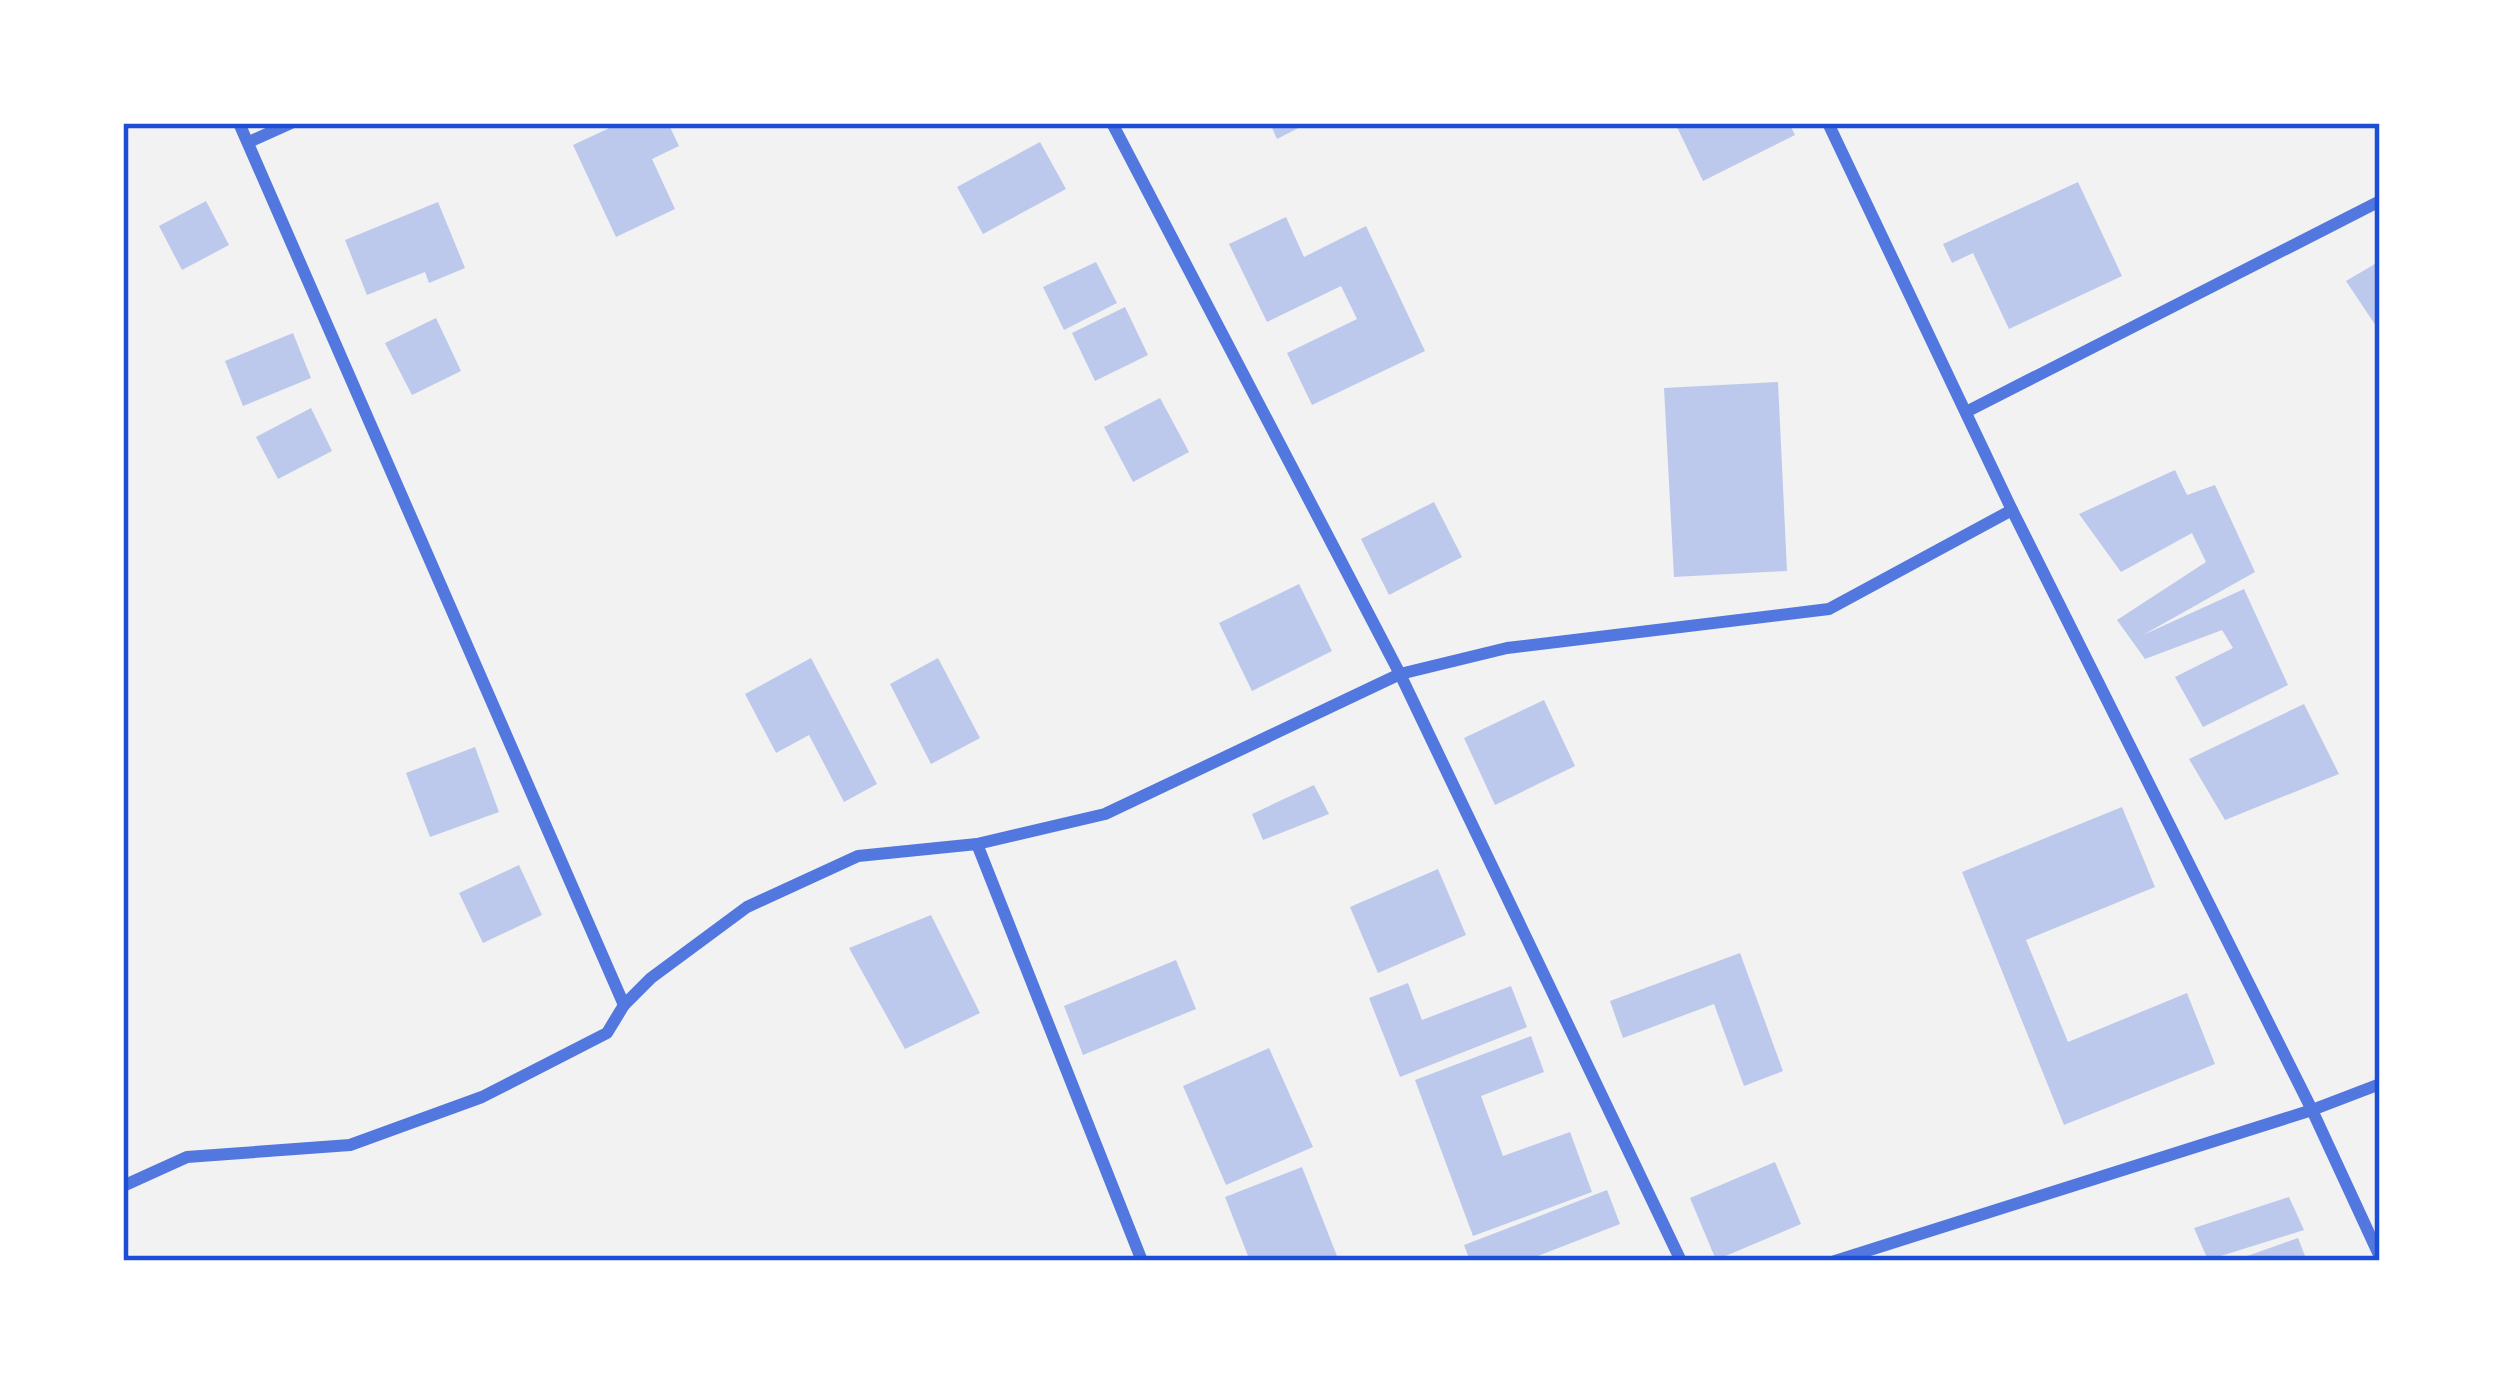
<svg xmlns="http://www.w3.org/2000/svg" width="2503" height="1384" font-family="'Fira Sans Condensed',sans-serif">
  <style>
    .building { fill: #bdc9ec }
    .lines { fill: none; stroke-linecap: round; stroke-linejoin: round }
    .minor { stroke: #5277de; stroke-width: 12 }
    .neatline { fill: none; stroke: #1d4ed8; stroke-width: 4.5 }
  </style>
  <rect width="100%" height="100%" fill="#f2f2f2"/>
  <g class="building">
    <polygon points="620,123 668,123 679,146 652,159 675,209 616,237 573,145"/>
    <polygon points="1270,123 1308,123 1277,139"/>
    <polygon points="1675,123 1789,123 1795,135 1703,181"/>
    <polygon points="1040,142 1066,189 983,234 957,187"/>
    <polygon points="2078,182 2122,276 2009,329 1973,253 1952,263 1943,244"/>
    <polygon points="206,201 229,245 182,270 159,226"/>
    <polygon points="438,202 465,268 429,283 425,272 367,295 345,240"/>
    <polygon points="1286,217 1304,257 1366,226 1425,351 1312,405 1287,353 1357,319 1341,286 1267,322 1229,244"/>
    <polygon points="2380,261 2380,332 2346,281"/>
    <polygon points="1096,262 1117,303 1064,330 1043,287"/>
    <polygon points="1125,307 1148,355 1095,381 1072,333"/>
    <polygon points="436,318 461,371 412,395 385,343"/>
    <polygon points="293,333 311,378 243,406 225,361"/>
    <polygon points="1778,382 1787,571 1674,577 1664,388"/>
    <polygon points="1160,398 1189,452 1133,482 1104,427"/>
    <polygon points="311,408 332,451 278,479 256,437"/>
    <polygon points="2175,470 2187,495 2215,485 2255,572 2143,635 2244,589 2288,685 2203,727 2175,677 2233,648 2222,630 2145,659 2117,620 2206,562 2192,533 2121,572 2079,514"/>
    <polygon points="1434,502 1462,557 1389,595 1361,539"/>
    <polygon points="1299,584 1332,651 1252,691 1219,623"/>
    <polygon points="811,658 877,784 844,802 809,735 776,753 745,694"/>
    <polygon points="938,658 980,738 931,764 890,684"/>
    <polygon points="1544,700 1575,766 1495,805 1464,738"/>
    <polygon points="2304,704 2339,774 2225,820 2189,759"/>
    <polygon points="475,747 499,812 430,837 406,773"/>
    <polygon points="1314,785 1329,814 1263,840 1252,814"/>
    <polygon points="2122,807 2155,887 2026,940 2068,1042 2187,993 2215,1064 2064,1125 1962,872"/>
    <polygon points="519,865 542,915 483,943 459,893"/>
    <polygon points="1438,869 1466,935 1378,973 1350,907"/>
    <polygon points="931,915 980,1013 905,1049 849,948"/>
    <polygon points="1740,953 1783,1071 1744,1086 1714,1004 1623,1038 1610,1001"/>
    <polygon points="1176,960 1196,1009 1083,1055 1064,1006"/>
    <polygon points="1408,983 1422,1020 1511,986 1527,1027 1400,1077 1369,998"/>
    <polygon points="1531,1036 1544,1072 1481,1096 1503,1156 1570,1132 1592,1192 1473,1236 1415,1080"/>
    <polygon points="1269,1048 1313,1147 1226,1185 1183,1086"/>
    <polygon points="1775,1162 1801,1224 1716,1260 1690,1198"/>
    <polygon points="1302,1167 1337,1256 1324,1261 1250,1261 1225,1197"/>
    <polygon points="1607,1190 1620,1224 1525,1261 1470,1261 1464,1245"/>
    <polygon points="2289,1197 2304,1230 2208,1260 2194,1228"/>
    <polygon points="2298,1238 2307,1261 2236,1261 2236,1260"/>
  </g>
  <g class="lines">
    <g class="minor">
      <polyline points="239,123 624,1005"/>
      <polyline points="1112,123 1400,674 1681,1261"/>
      <polyline points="1828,123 2012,510 2312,1110 2380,1257"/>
      <polyline points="249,142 291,123"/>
      <polyline points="1966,412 2380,201"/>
      <polyline points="977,844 1142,1261"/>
      <polyline points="123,1186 187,1157 350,1145 482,1097 607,1033 624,1005 651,978 747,907 858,856 977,844 1105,814 1400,674 1507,648 1829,609 2012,510"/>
      <polyline points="1835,1261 2312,1110 2380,1084"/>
    </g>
  </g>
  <rect width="2503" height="1384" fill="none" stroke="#ffffff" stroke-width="252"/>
  <rect x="126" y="126" width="2251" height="1132" class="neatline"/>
</svg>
